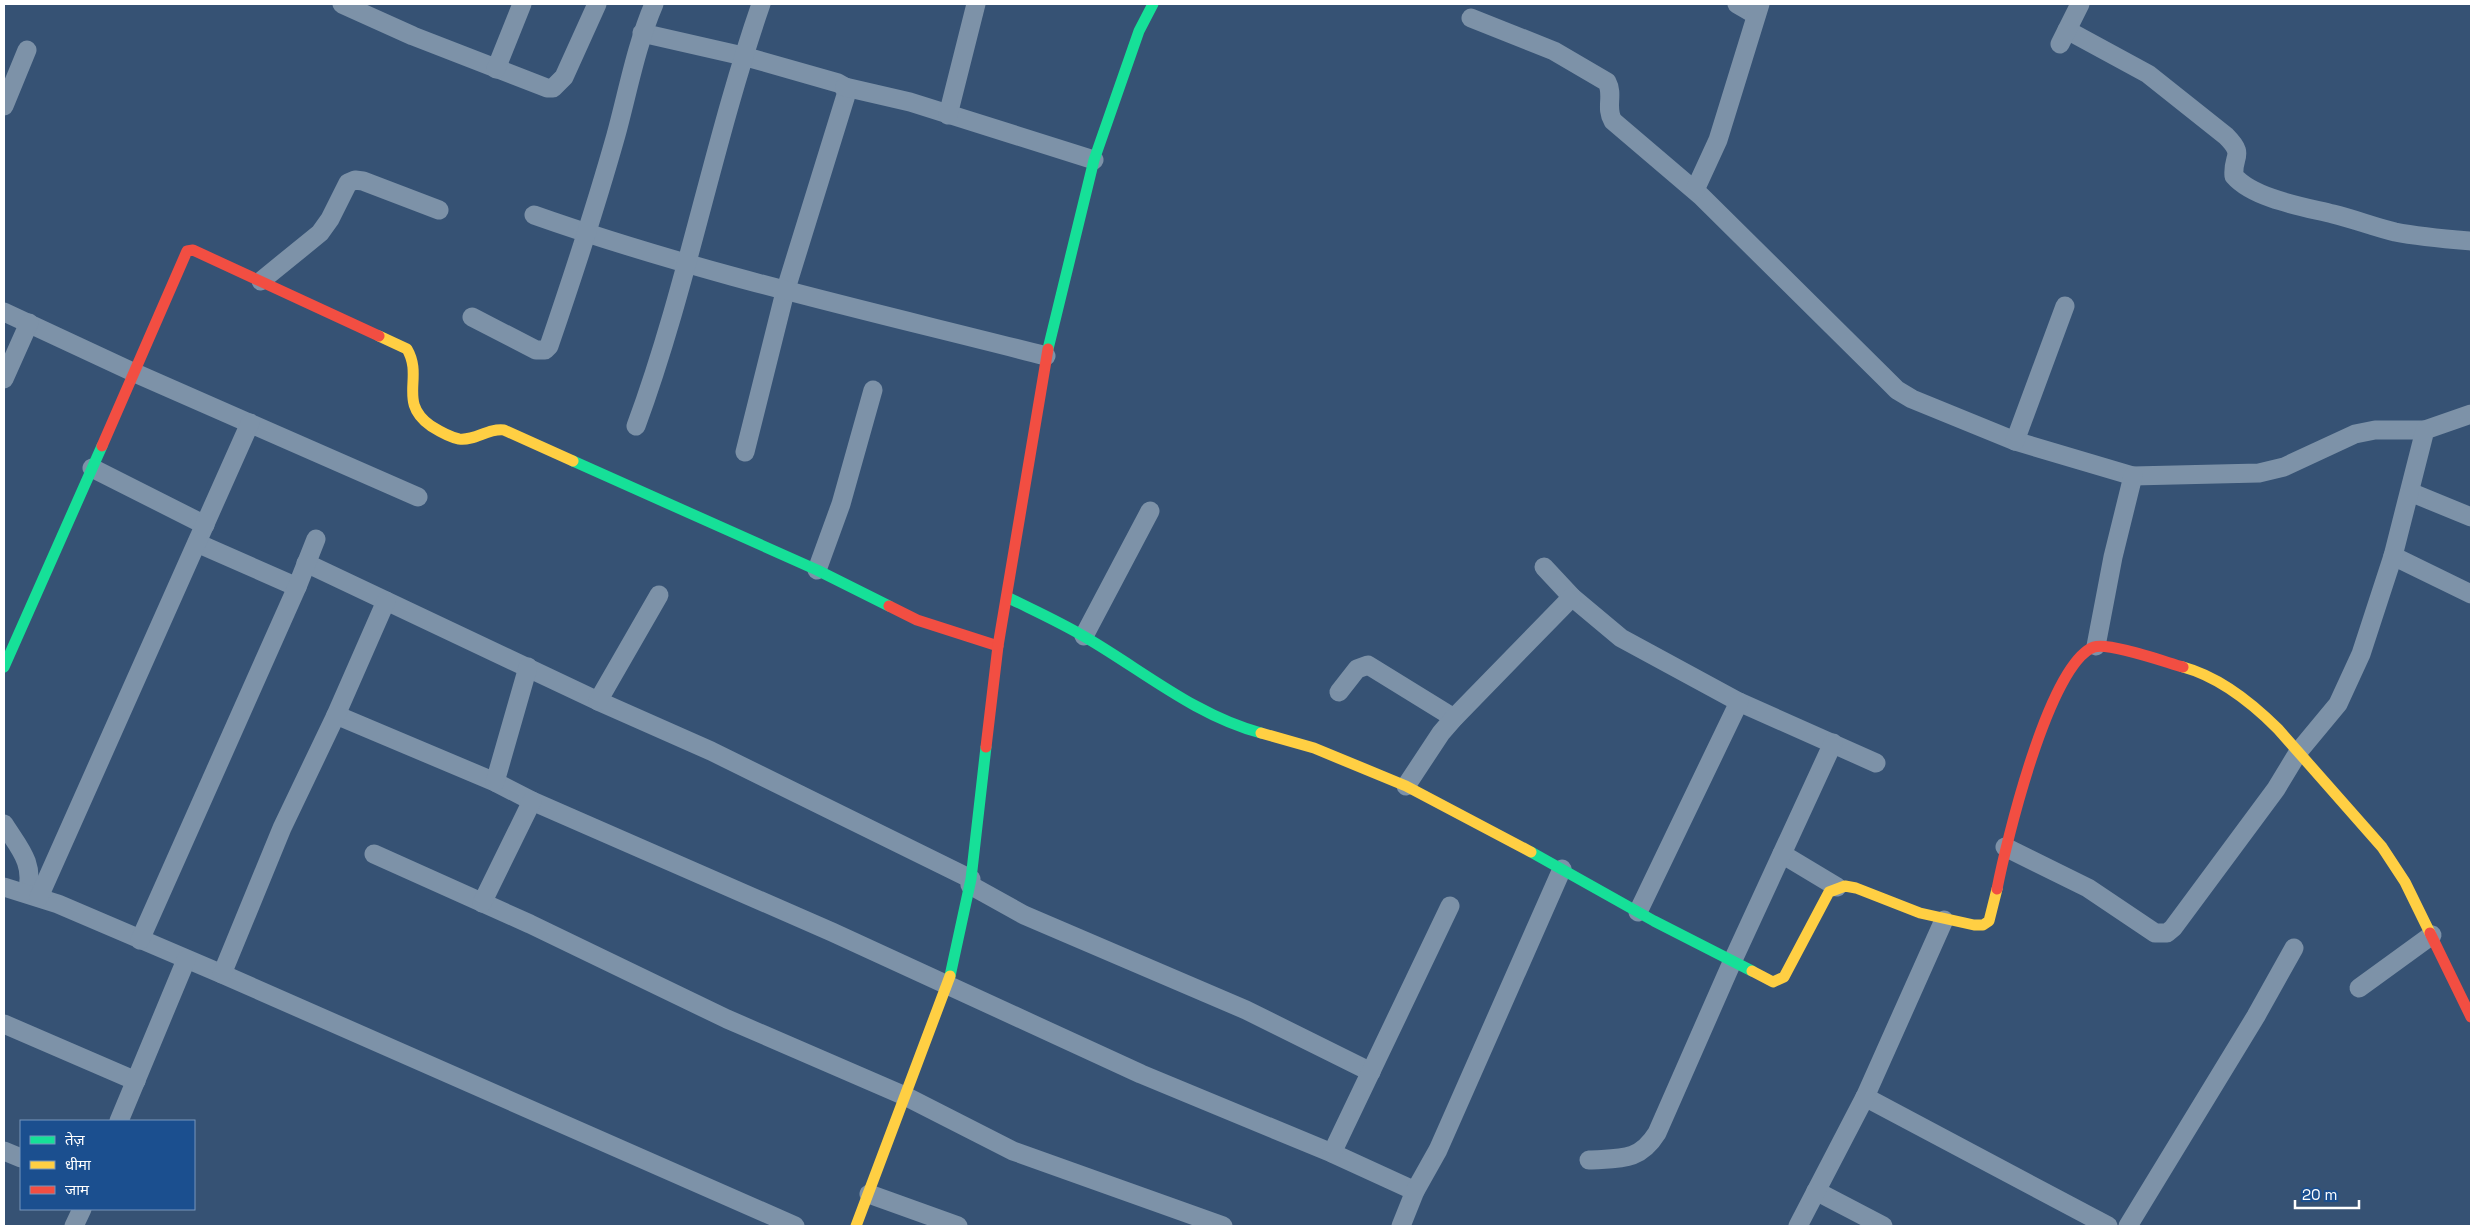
<svg xmlns="http://www.w3.org/2000/svg" width="2475" height="1230" font-family="'Space Grotesk','Noto Sans Devanagari',sans-serif">
  <style>
    .lines { fill: none; stroke-linecap: round; stroke-linejoin: round }
    .street { stroke: #7d92a8; stroke-width: 19 }
    .fast { stroke: #16e098; stroke-width: 11 }
    .slow { stroke: #ffcf43; stroke-width: 11 }
    .jam { stroke: #f24e42; stroke-width: 11 }
  </style>
  <rect width="100%" height="100%" fill="#365274"/>
  <g class="lines">
    <g class="street">
      <polyline points="342,4 413,36 547,88 553,88 564,77 597,4"/>
      <polyline points="1737,4 1756,15"/>
      <path d="M 1471,18 L 1554,51 L 1607,82 C 1614,95 1605,108 1613,121 L 1701,196 L 1886,379 L 1897,390 L 1912,399 L 2015,441 L 2133,476 L 2259,473 L 2284,467 L 2355,434 L 2375,430 L 2425,430"/>
      <path d="M 2067,30 L 2148,74 L 2226,136 C 2246,156 2232,155 2234,176 C 2254,199 2305,207 2333,214 C 2354,219 2374,227 2395,232 C 2420,237 2446,239 2471,241"/>
      <polyline points="642,33 743,56 838,83 845,87 846,95 785,292 745,452"/>
      <polyline points="2060,44 2080,4"/>
      <polyline points="496,69 522,4"/>
      <polyline points="845,87 910,102 1094,160"/>
      <polyline points="4,106 27,50"/>
      <polyline points="948,115 976,4"/>
      <polyline points="1695,190 1718,140 1760,4"/>
      <path d="M 534,215 C 701,274 874,312 1046,356"/>
      <polyline points="261,281 320,233 330,219 348,183 355,180 363,181 439,210"/>
      <polyline points="4,312 135,373 418,497"/>
      <path d="M 472,317 L 536,350 L 545,350 L 549,346 C 573,276 596,206 616,135 C 628,91 636,46 654,4"/>
      <polyline points="4,379 29,323"/>
      <path d="M 636,426 C 687,288 713,142 761,4"/>
      <polyline points="2015,441 2065,306"/>
      <polyline points="92,468 205,525"/>
      <polyline points="2410,492 2471,517"/>
      <polyline points="197,543 297,587"/>
      <polyline points="2393,556 2471,594"/>
      <polyline points="306,563 598,701 711,751 971,879"/>
      <polyline points="1544,567 1572,597 1621,638 1739,702 1876,763"/>
      <polyline points="817,570 841,504 873,390"/>
      <polyline points="1084,636 1150,511"/>
      <polyline points="2096,646 2113,557 2133,476"/>
      <polyline points="1339,692 1357,669 1368,665 1454,718"/>
      <polyline points="598,701 659,595"/>
      <polyline points="336,715 495,782 532,801 832,932 1141,1074 1332,1153 1415,1191"/>
      <polyline points="495,782 528,667"/>
      <polyline points="1406,786 1441,733 1454,718 1572,597"/>
      <path d="M 4,824 C 19,848 35,863 27,893"/>
      <polyline points="2005,847 2088,888 2155,933 2167,933 2173,928 2276,789 2299,751 2338,704 2361,654 2393,556 2425,430 2471,414"/>
      <polyline points="374,854 530,924 727,1019 905,1096 1013,1151 1223,1226"/>
      <polyline points="1782,854 1837,887"/>
      <polyline points="970,885 1024,915 1246,1010 1371,1072"/>
      <polyline points="4,887 58,904 222,974 795,1226"/>
      <polyline points="39,897 250,423"/>
      <polyline points="482,903 532,801"/>
      <polyline points="1638,912 1739,702"/>
      <polyline points="140,940 297,587 316,539"/>
      <polyline points="222,974 282,828 336,715 386,601"/>
      <polyline points="2359,988 2432,935"/>
      <polyline points="4,1024 136,1081"/>
      <polyline points="1865,1097 2108,1226"/>
      <polyline points="119,1121 186,960"/>
      <polyline points="4,1151 21,1158"/>
      <polyline points="1332,1153 1450,906"/>
      <path d="M 1589,1160 C 1620,1158 1639,1162 1657,1133 L 1733,960 L 1833,743"/>
      <polyline points="1816,1191 1883,1226"/>
      <polyline points="869,1194 958,1226"/>
      <polyline points="74,1226 82,1209"/>
      <polyline points="1401,1226 1415,1191 1438,1150 1562,869"/>
      <polyline points="1798,1226 1865,1097 1944,920"/>
      <polyline points="2128,1226 2256,1016 2294,948"/>
    </g>
    <g class="fast">
      <polyline points="1048,349 1094,160 1139,31 1153,4"/>
      <polyline points="573,461 817,570 889,606"/>
      <path d="M 1007,597 C 1033,610 1060,622 1085,637 C 1142,670 1196,716 1261,733"/>
      <polyline points="4,667 102,446"/>
      <polyline points="1531,852 1654,921 1752,971"/>
      <polyline points="950,976 971,879 986,747"/>
    </g>
    <g class="slow">
      <path d="M 379,336 L 407,349 C 424,378 397,402 431,426 C 439,431 449,437 459,439 C 475,441 488,428 504,430 L 573,461"/>
      <path d="M 2183,667 C 2220,677 2252,703 2278,729 L 2382,847 L 2405,882 L 2430,933"/>
      <polyline points="1261,733 1314,748 1406,786 1531,852"/>
      <polyline points="1752,971 1773,982 1784,977 1829,892 1845,886 1856,888 1920,913 1974,925 1983,925 1989,921 1997,889"/>
      <polyline points="856,1226 950,976"/>
    </g>
    <g class="jam">
      <polyline points="102,446 187,251 193,250 379,336"/>
      <polyline points="889,606 917,620 998,646"/>
      <polyline points="986,747 998,646 1048,349"/>
      <path d="M 1997,889 C 2006,843 2049,663 2094,647 C 2109,642 2165,662 2183,667"/>
      <polyline points="2430,933 2471,1017"/>
    </g>
  </g>
  <rect width="2475" height="1230" fill="none" stroke="#ffffff" stroke-width="10"/>
  <rect x="20" y="1120" width="175" height="90" fill="#1b4f8f" stroke="#7695bc"/>
  <rect x="30" y="1136" width="25" height="8" fill="#16e098" stroke="#7695bc"/>
  <text x="65" y="1145" font-size="15" fill="#ffffff">तेज़</text>
  <rect x="30" y="1161" width="25" height="8" fill="#ffcf43" stroke="#7695bc"/>
  <text x="65" y="1170" font-size="15" fill="#ffffff">धीमा</text>
  <rect x="30" y="1186" width="25" height="8" fill="#f24e42" stroke="#7695bc"/>
  <text x="65" y="1195" font-size="15" fill="#ffffff">जाम</text>
  <path d="M2295 1200v8h64v-8" fill="none" stroke="#ffffff" stroke-width="2.5"/>
  <text x="2302" y="1200" font-size="15" fill="#ffffff" stroke="#1b4f8f" stroke-width="4" paint-order="stroke">20 m</text>
</svg>
